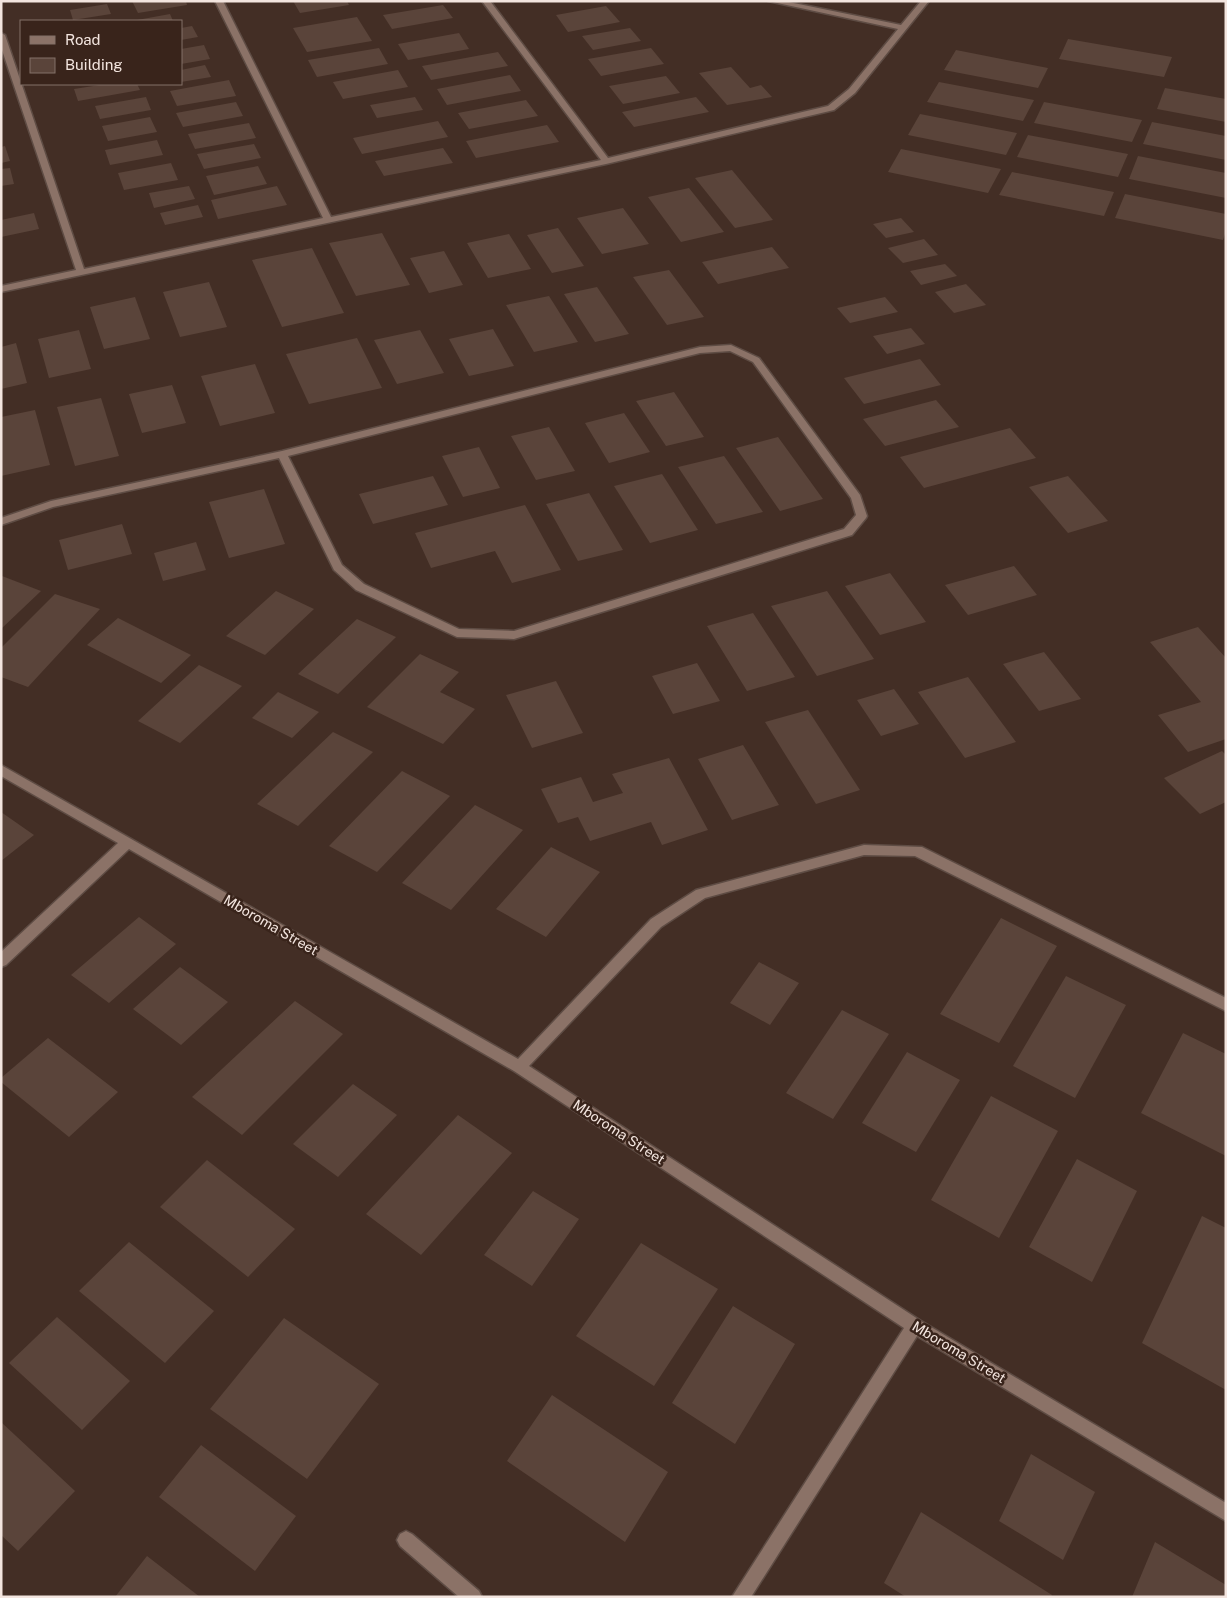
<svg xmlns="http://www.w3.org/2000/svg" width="1227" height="1598" font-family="'Public Sans',sans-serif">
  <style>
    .building { fill: #5a443a }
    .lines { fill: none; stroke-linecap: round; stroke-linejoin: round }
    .minor-casing { stroke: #5e4c44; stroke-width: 3 }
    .minor { fill: #8b7267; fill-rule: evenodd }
    .labels { text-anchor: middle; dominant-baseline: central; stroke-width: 5; stroke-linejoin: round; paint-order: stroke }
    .street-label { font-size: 14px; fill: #f3e5df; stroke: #39241b }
  </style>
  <rect width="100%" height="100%" fill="#432e25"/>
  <g class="building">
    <polygon points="132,1 186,1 187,5 138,13"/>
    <polygon points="293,1 347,1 349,5 300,13"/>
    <polygon points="107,4 111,14 73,20 70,10"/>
    <polygon points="443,5 453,18 392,29 383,15"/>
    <polygon points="606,6 620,22 568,32 556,15"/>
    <polygon points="170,14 173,21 138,21 137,20"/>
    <polygon points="357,17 372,41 307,52 293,28"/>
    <polygon points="192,26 198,37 181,40 181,28"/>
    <polygon points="630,28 641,41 593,50 582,36"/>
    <polygon points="459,33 469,49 408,60 398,44"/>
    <polygon points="1068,39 1172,57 1164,77 1059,59"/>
    <polygon points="204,45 210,59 181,64 181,49"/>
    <polygon points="379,48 388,64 317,77 308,60"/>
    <polygon points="651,48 664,64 601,76 588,59"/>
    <polygon points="956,50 1048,68 1038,88 944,70"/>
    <polygon points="498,52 508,66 431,80 422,66"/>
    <polygon points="205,65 211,77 181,82 181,70"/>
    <polygon points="731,67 750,88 761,85 772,97 727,105 699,73"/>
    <polygon points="398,70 408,87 343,99 333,82"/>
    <polygon points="510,75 521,91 447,105 437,89"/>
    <polygon points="666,76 680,93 623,104 609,86"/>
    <polygon points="229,80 236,96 177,106 170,91"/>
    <polygon points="939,82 1034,100 1023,121 927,102"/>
    <polygon points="106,84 137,84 140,90 78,101 74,89"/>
    <polygon points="1165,88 1226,99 1226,122 1157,109"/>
    <polygon points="146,97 151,110 100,119 95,106"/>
    <polygon points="415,97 423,110 377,118 370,105"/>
    <polygon points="696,97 709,112 634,127 622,112"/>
    <polygon points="526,100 538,116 469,129 458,113"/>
    <polygon points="236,102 243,116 183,127 176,113"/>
    <polygon points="1044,102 1142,120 1132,142 1034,123"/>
    <polygon points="920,114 1017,133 1006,155 908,135"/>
    <polygon points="150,117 157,132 108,141 102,126"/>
    <polygon points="438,121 448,137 362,154 353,138"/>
    <polygon points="1152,122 1226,136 1226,160 1143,144"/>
    <polygon points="249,123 256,138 195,149 188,134"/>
    <polygon points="547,125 559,142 476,158 466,141"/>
    <polygon points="1028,135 1128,154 1118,177 1017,157"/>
    <polygon points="157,140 163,155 110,165 105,150"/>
    <polygon points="254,144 261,158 204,169 197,154"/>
    <polygon points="5,146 10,161 1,163 1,147"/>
    <polygon points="443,148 453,163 384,176 375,161"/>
    <polygon points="901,149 1001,169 988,193 888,172"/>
    <polygon points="1138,156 1226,173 1226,198 1129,179"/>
    <polygon points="171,163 178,180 124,190 118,173"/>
    <polygon points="258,166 267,184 214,195 206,176"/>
    <polygon points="10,168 14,184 1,186 1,169"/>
    <polygon points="732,170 773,220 735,228 695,178"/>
    <polygon points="1012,172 1114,192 1104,216 999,195"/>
    <polygon points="189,186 195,199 154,208 149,193"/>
    <polygon points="277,186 287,205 218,219 211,200"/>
    <polygon points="689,188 724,232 681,242 648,197"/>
    <polygon points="1125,194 1226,214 1226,231 1223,240 1115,218"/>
    <polygon points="198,205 203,217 165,225 160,213"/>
    <polygon points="623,208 649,244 602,254 577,218"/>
    <polygon points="34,213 39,229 1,237 1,220"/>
    <polygon points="901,218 914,232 886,238 873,224"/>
    <polygon points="558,228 584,266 552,273 527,235"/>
    <polygon points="382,233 410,285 356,296 329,243"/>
    <polygon points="509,234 531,269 488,278 467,243"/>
    <polygon points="924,239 938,255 903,263 888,248"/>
    <polygon points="772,247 789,268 718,284 702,262"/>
    <polygon points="312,248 344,313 282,327 252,260"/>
    <polygon points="444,251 463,285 429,293 410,258"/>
    <polygon points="945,264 957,276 921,285 910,271"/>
    <polygon points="669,270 704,317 667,325 633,277"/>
    <polygon points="209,282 227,327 180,337 163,292"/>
    <polygon points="966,284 986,305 954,313 935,292"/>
    <polygon points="597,287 629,334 595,342 564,294"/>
    <polygon points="549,296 578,342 534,352 506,305"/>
    <polygon points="135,297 150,339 104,349 90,307"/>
    <polygon points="885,297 898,312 850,323 837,308"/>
    <polygon points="911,328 925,344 887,354 873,336"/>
    <polygon points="493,329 514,366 469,376 449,339"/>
    <polygon points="79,330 91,369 49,378 38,339"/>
    <polygon points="420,330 444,373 397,384 374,340"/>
    <polygon points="357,338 382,388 309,404 286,354"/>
    <polygon points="16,343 27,383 1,389 1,347"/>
    <polygon points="920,359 941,385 864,404 844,378"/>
    <polygon points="255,364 275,413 220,426 201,376"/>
    <polygon points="172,385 186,423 142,433 129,394"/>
    <polygon points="674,392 704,437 666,446 636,401"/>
    <polygon points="101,398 119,456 75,466 57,407"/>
    <polygon points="936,400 959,427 885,446 863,419"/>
    <polygon points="35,410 50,465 1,476 1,417"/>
    <polygon points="624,413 650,452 609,463 585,423"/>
    <polygon points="549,427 575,471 536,480 511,436"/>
    <polygon points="1010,428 1036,458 924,488 900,457"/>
    <polygon points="778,437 823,499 780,511 736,448"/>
    <polygon points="479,447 500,488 463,497 442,456"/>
    <polygon points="724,456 763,512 716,524 678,467"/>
    <polygon points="662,474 698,530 650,543 614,486"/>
    <polygon points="433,476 448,505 373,524 359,494"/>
    <polygon points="1068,476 1108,521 1068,533 1029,487"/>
    <polygon points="264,489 285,544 229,558 209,502"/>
    <polygon points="589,493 623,550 578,561 546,504"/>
    <polygon points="525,505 561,570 512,583 495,551 431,568 415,533"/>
    <polygon points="122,524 132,554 68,570 59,540"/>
    <polygon points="196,542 206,570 163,581 154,553"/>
    <polygon points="1014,566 1037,595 968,615 945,585"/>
    <polygon points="890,573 926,622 880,635 845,586"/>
    <polygon points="2,576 41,591 1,629 1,577"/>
    <polygon points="276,591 314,609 265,655 226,636"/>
    <polygon points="827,591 874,659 817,676 771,606"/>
    <polygon points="55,594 100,609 28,687 1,677 1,648"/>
    <polygon points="753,613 795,677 747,691 707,626"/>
    <polygon points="118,618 191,655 161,683 87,645"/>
    <polygon points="357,619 396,637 338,694 298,674"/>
    <polygon points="1198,627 1226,658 1226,739 1188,752 1158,715 1201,702 1150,642"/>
    <polygon points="1044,652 1081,699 1039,711 1003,664"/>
    <polygon points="420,654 459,672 440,692 475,709 443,744 367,707"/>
    <polygon points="697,663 720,701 673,714 652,676"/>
    <polygon points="199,665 242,686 180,743 138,721"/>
    <polygon points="968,677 1016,742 965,758 918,692"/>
    <polygon points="556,681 583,733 532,748 506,695"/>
    <polygon points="894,689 919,724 881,736 857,700"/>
    <polygon points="278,692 319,712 292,738 252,718"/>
    <polygon points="808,710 860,790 816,804 765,722"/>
    <polygon points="333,732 373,752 298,826 257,804"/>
    <polygon points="743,745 779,805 732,820 698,759"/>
    <polygon points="1222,751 1226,755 1226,802 1200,814 1164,778"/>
    <polygon points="669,758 708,830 662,845 651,822 590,841 578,817 558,823 541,789 581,777 593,802 623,793 612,774"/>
    <polygon points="402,771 450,796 377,872 329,846"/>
    <polygon points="475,805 523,830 451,910 402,883"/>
    <polygon points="1,812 34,835 1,861"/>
    <polygon points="551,847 600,872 546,937 496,909"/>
    <polygon points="139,917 176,944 109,1003 71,975"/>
    <polygon points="1001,918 1057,946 999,1043 940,1014"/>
    <polygon points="759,962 799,983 770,1025 730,1003"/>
    <polygon points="180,967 228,1002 181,1045 133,1009"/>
    <polygon points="1066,976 1126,1005 1075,1098 1013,1066"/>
    <polygon points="295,1001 343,1034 242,1135 192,1097"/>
    <polygon points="842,1010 889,1034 833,1119 786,1093"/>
    <polygon points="1183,1033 1226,1054 1226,1156 1141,1113"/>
    <polygon points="48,1038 118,1092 69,1137 1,1082 1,1078"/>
    <polygon points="907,1052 960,1080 916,1152 862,1123"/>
    <polygon points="353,1084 397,1115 338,1177 293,1144"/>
    <polygon points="991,1096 1058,1131 999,1238 931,1200"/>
    <polygon points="458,1115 512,1153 421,1255 366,1214"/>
    <polygon points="1077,1159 1137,1191 1092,1282 1029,1247"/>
    <polygon points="207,1160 295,1229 248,1277 160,1207"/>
    <polygon points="533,1191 579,1219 532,1286 484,1255"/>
    <polygon points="1202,1216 1226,1228 1226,1390 1142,1343"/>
    <polygon points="129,1242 214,1311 165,1363 79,1291"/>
    <polygon points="641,1243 718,1289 654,1386 576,1336"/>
    <polygon points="733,1306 795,1344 735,1444 672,1403"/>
    <polygon points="57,1317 130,1381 82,1430 9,1363"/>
    <polygon points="284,1318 379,1384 307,1479 210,1409"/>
    <polygon points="552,1395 668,1472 625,1542 507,1461"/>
    <polygon points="1,1422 75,1491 18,1551 1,1535"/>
    <polygon points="201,1445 296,1516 255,1571 159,1497"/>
    <polygon points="1031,1454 1095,1492 1063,1560 999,1521"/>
    <polygon points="921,1512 1052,1595 1051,1597 906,1597 884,1583"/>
    <polygon points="1155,1542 1226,1585 1226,1597 1132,1597"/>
    <polygon points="147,1556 200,1597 115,1597"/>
  </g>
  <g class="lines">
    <defs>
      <g id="minor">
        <polygon points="215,1 223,1 331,217 601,160 482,1 490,1 608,158 828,106 849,89 898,29 768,1 784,1 901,25 921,1 929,1 855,93 834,110 606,164 1,292 1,286 76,270 1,47 1,33 5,35 84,269 323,218"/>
        <path d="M 731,345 L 759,358 L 860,495 L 867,516 L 866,518 L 852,535 L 514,639 L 457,637 L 356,590 L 334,570 L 279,458 L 53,507 L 1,525 L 1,518 L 51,501 L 282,451 L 700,347 ZM 730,351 L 753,362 L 851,498 L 856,515 L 844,529 L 514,631 L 459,629 L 364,584 L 342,565 L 288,456 L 700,353 Z"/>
        <polygon points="1,765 518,1059 651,919 696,890 864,845 922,847 1226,998 1226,1011 915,856 864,855 705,898 661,927 529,1066 921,1321 1226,1503 1226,1521 917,1336 751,1597 732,1597 904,1328 514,1071 129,849 6,965 1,967 1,952 118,843 1,776"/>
        <polygon points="406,1531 412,1534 479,1591 482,1597 459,1597 400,1546 397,1540 400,1534"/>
      </g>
    </defs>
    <use href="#minor" class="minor-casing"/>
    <use href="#minor" class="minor"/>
  </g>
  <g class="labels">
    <g class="street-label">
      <text transform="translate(271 925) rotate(30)">Mboroma Street</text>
      <text transform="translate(619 1132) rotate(33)">Mboroma Street</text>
      <text transform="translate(959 1352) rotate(31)">Mboroma Street</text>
    </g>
  </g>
  <rect width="1227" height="1598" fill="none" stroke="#f3e5df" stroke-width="5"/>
  <rect x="20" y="20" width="162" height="65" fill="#39241b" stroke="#837169"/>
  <rect x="30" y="36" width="25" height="8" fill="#8b7267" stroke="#837169"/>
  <text x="65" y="45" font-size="15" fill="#f3e5df">Road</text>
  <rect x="30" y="58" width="25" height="15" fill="#5a443a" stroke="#837169"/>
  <text x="65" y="70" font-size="15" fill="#f3e5df">Building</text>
</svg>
